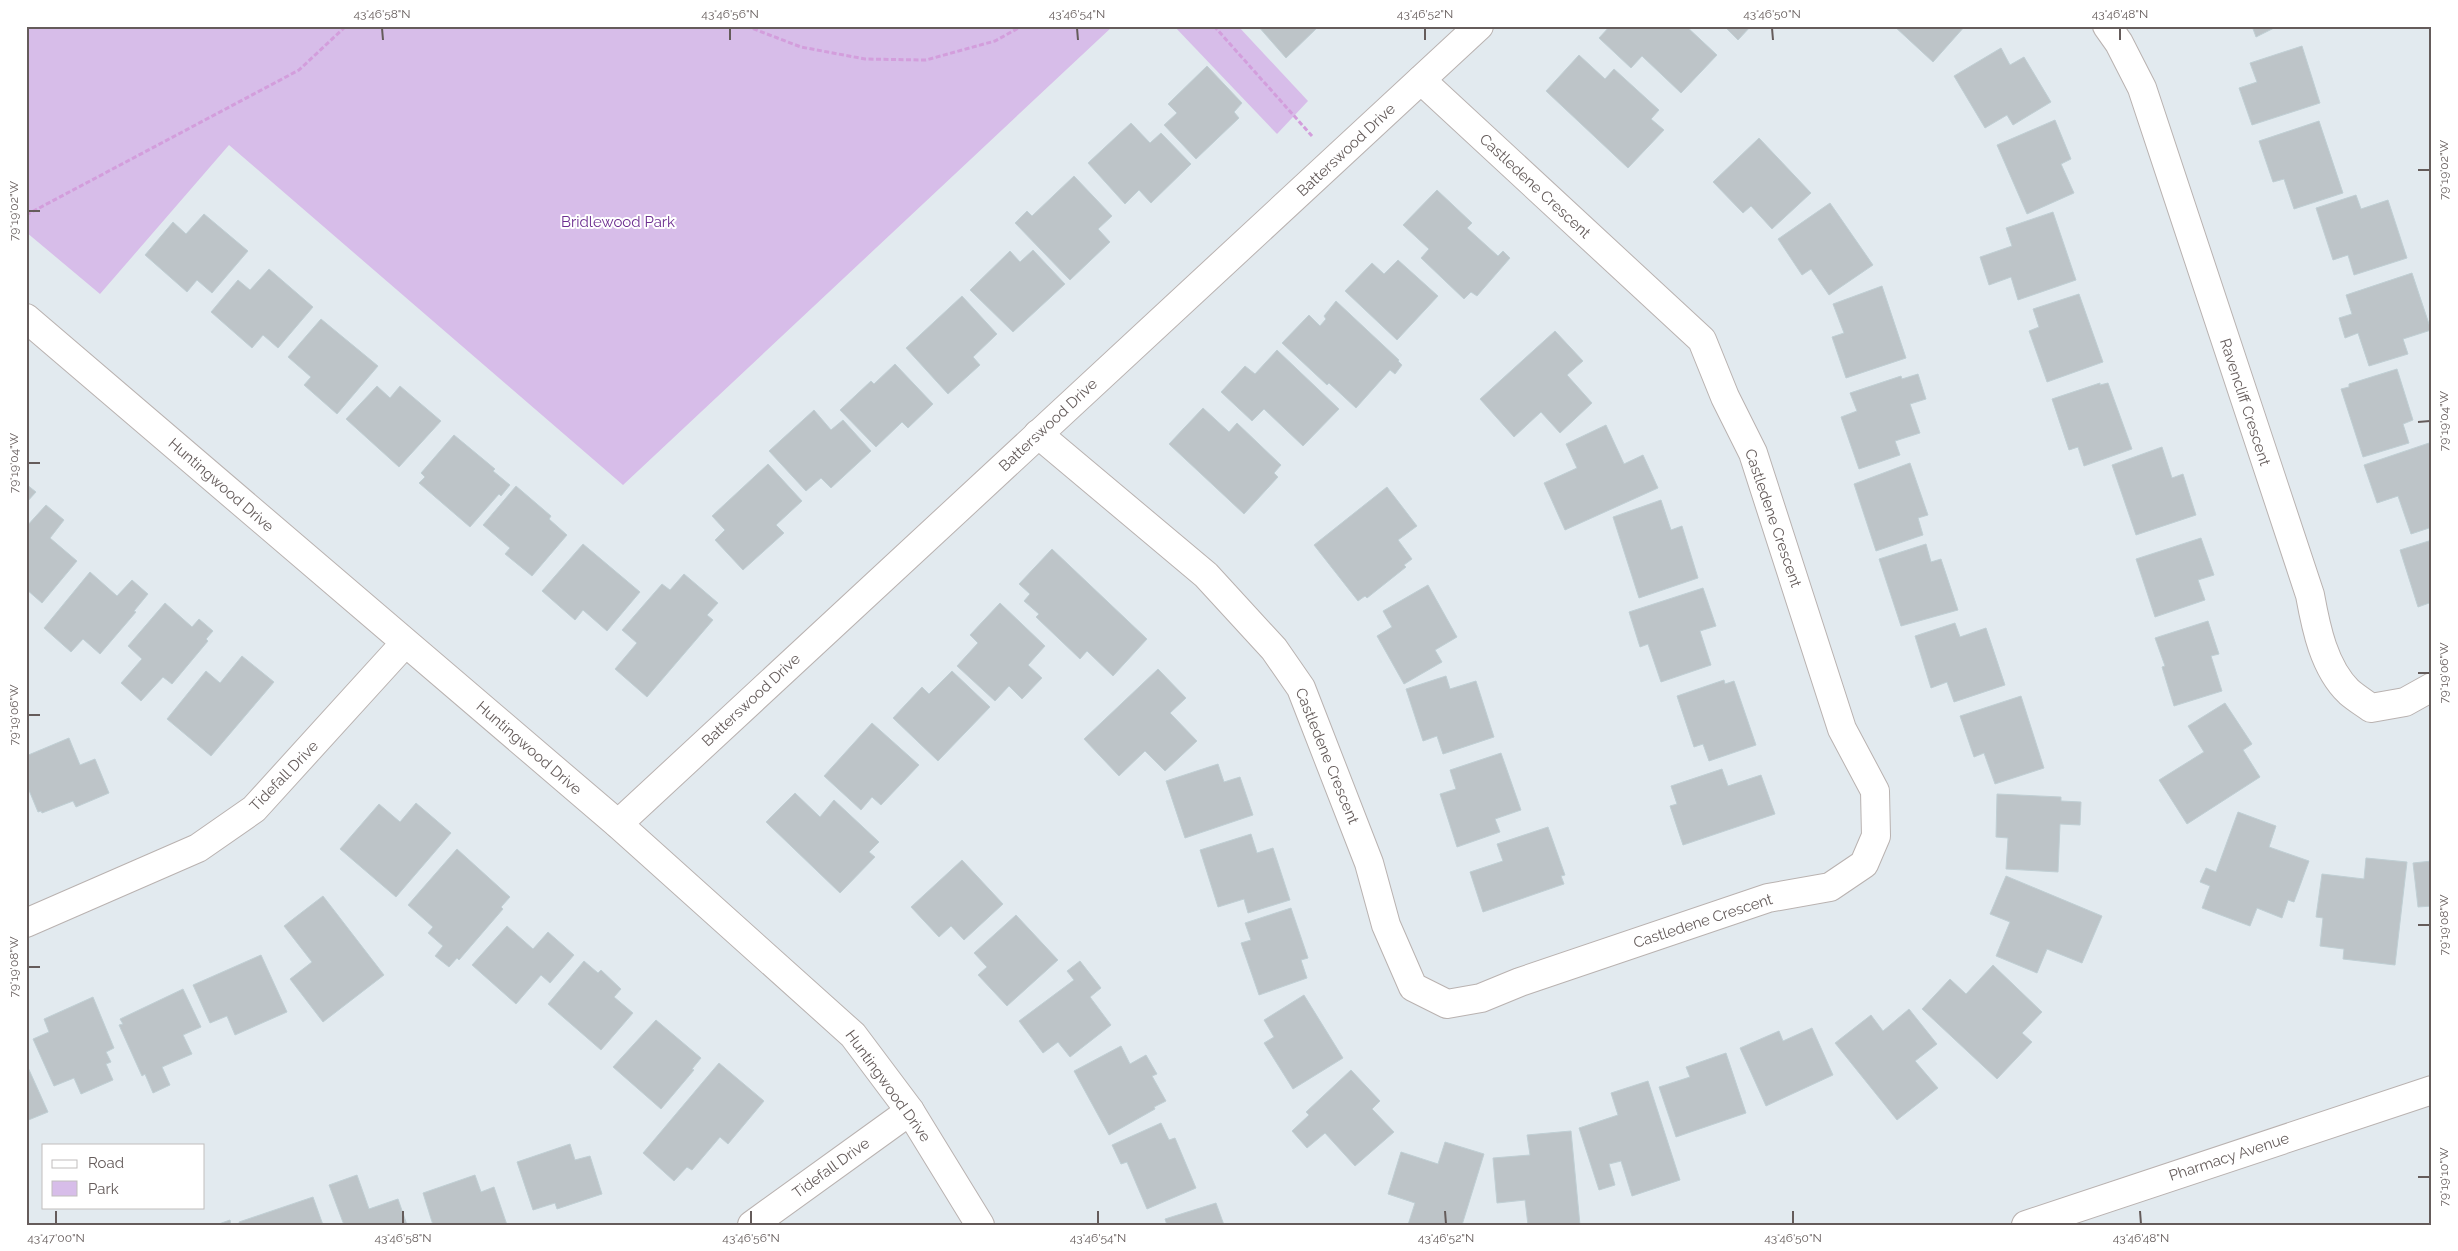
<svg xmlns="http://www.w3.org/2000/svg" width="2458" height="1251" font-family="Raleway,sans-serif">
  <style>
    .green { fill: #d7bde9 }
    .building { fill: #bdc4c8; stroke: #c0cfd4 }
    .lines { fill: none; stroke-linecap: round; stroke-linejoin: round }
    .minor-casing { stroke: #b9b2b0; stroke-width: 30 }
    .path { stroke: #d39edc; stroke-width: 3; stroke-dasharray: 5 2.5; stroke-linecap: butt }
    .minor { stroke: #fff; stroke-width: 28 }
    .ticks { fill: none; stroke: #655c5b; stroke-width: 2 }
    .labels { text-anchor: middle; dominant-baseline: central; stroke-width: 4; stroke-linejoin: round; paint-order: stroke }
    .street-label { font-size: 15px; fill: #655c5b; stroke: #fff }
    .park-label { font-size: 15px; fill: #6d2f90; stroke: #fff }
    .neatline { fill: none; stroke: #655c5b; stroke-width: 2 }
    .ticks-label { font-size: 12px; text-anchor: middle; fill: #655c5b }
  </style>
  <rect width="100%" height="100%" fill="#e2eaef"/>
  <g class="green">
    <polygon points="26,26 1113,26 623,485 229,145 100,294 26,232"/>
    <polygon points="1174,26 1238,26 1308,101 1277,134"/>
  </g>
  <g class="building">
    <polygon points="1258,26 1319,26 1286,58"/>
    <polygon points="1610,26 1686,26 1717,55 1681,93 1642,56 1631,68 1599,38"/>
    <polygon points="1724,26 1751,26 1738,40"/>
    <polygon points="1894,26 1965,26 1933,62"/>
    <polygon points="2252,26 2278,26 2256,37"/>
    <polygon points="2302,46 2320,103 2252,125 2239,88 2257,82 2250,63"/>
    <polygon points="2001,48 2010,65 2024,57 2051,102 2013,125 2007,115 1985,128 1954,76"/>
    <polygon points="1579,55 1605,79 1614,69 1659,110 1651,119 1664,130 1628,168 1546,91"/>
    <polygon points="1207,66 1242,103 1234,112 1239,118 1196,159 1164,125 1177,113 1168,104"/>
    <polygon points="2055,120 2071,159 2061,164 2074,193 2027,214 1997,145"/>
    <polygon points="2319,121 2343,193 2294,209 2284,179 2273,182 2259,141"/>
    <polygon points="1131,123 1150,143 1161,133 1191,164 1151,203 1139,190 1125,204 1088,163"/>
    <polygon points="1759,138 1811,193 1772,229 1751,206 1743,213 1713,182"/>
    <polygon points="1074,176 1112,216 1098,229 1110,242 1070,280 1015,223 1027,211 1032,216"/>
    <polygon points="1437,190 1472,223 1467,228 1498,256 1503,251 1510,258 1477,296 1471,292 1464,299 1421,258 1429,249 1403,225"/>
    <polygon points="2356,195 2361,209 2388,200 2407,258 2354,275 2348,255 2333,260 2316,208"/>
    <polygon points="1830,203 1873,265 1829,295 1811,269 1802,275 1778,239"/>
    <polygon points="2053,212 2076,280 2018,300 2011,277 1989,285 1980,257 2012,246 2006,228"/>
    <polygon points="204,214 248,251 212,293 197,280 187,292 145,255 173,222 186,234"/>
    <polygon points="1033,250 1065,284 1013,332 970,290 1010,251 1020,262"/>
    <polygon points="1398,260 1438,296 1397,340 1345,291 1372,263 1384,274"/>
    <polygon points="269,269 313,307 278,348 263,335 252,348 211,312 238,280 250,290"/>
    <polygon points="2412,273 2431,330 2403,339 2408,354 2369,366 2358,333 2345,338 2339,318 2352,314 2346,295"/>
    <polygon points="1882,286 1906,358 1846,378 1832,337 1844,333 1833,304"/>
    <polygon points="2079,294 2103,362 2047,382 2029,331 2039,327 2033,309"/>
    <polygon points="962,296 997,334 973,357 980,365 948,394 906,348"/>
    <polygon points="1336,301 1399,360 1398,361 1402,365 1395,374 1390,370 1356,408 1329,383 1327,385 1282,343 1309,315 1320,326 1326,319 1324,316"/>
    <polygon points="321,319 378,366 337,414 304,385 311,377 288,357"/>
    <polygon points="1555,331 1583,361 1567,375 1592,403 1560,433 1541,412 1514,437 1480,399"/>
    <polygon points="1277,350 1339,409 1303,446 1264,409 1252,421 1221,392 1245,366 1255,374"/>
    <polygon points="895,364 933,404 908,428 902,422 876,447 840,410 871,381 874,384"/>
    <polygon points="2397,369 2413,420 2403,424 2409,443 2363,457 2341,389 2349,387 2349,384"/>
    <polygon points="1918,374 1926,399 1910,404 1920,433 1895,441 1900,455 1859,469 1841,417 1857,411 1850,393 1901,376 1902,379"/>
    <polygon points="2100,383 2100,385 2108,383 2132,449 2084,466 2078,447 2069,450 2052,399"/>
    <polygon points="377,386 390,398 400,386 441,421 399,467 346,419"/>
    <polygon points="1203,408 1229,432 1237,423 1281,465 1274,473 1278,477 1244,514 1169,444"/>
    <polygon points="814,410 831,430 843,420 871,451 831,488 821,478 806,491 769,451"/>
    <polygon points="1606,425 1624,464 1643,455 1658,488 1565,530 1544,483 1577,468 1566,444"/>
    <polygon points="454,435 495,469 493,471 510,485 501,496 499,494 470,527 419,483 425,477 421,473"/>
    <polygon points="2432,442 2432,527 2411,534 2398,496 2377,503 2364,465"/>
    <polygon points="2162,447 2172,478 2183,474 2196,515 2136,535 2112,465"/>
    <polygon points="1910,463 1928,515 1918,518 1923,535 1876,551 1854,484"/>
    <polygon points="768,464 802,501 776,525 784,533 743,570 715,540 725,530 712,516"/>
    <polygon points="26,484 36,492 26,503"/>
    <polygon points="516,486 551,516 549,519 567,535 532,576 505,554 510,548 483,525"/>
    <polygon points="1387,487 1417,526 1398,540 1412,559 1404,565 1406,567 1367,598 1365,596 1358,601 1314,545"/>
    <polygon points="1661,500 1671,530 1682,526 1698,578 1639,598 1613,517"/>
    <polygon points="46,505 64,520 50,538 77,561 42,603 26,589 26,527"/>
    <polygon points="2201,538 2214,575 2198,580 2205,600 2155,617 2136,559"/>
    <polygon points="2432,540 2432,602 2418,607 2400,550"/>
    <polygon points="583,544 640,592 607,631 583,610 575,620 542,591"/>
    <polygon points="1926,544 1931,562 1941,559 1958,610 1901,626 1879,559"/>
    <polygon points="1052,549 1147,639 1113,676 1087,651 1080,659 1036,617 1039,614 1024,601 1030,594 1019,584"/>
    <polygon points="90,572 117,596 132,580 148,594 134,611 136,612 100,654 83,639 71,652 44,628"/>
    <polygon points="684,574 718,603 707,615 713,620 647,697 615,669 637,643 622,630 662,584 670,590"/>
    <polygon points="1428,585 1457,637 1435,650 1442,662 1404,684 1377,636 1392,627 1383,611"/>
    <polygon points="1703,588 1716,626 1700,631 1711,665 1661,682 1648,644 1640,647 1629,612"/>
    <polygon points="165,603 192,627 199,619 213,631 206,639 208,641 172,684 163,677 141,701 121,683 142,659 128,646"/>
    <polygon points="1000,603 1045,646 1028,665 1042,678 1022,699 1009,686 995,701 957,666 978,643 970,635"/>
    <polygon points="2208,621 2219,654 2211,656 2222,691 2174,706 2162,667 2165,666 2155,638"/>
    <polygon points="1955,623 1960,637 1986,628 2005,685 1954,702 1947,682 1931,688 1915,636"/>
    <polygon points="242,656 274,682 211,756 167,719 206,671 220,683"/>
    <polygon points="1158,669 1186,698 1170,713 1197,741 1165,771 1145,751 1119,776 1084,739"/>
    <polygon points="952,671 990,707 938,761 893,718 922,687 929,694"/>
    <polygon points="1446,676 1450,689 1476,681 1494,737 1443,754 1437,736 1423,741 1406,689"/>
    <polygon points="1724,680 1725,684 1734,681 1756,745 1709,761 1703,744 1694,747 1677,696"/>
    <polygon points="2021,696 2044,768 1995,784 1984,753 1974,757 1960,716"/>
    <polygon points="2225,703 2252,744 2243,750 2260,777 2187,824 2159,780 2204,752 2188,726"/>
    <polygon points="872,723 919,765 881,805 872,797 861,810 824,776"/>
    <polygon points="69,738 80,765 95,759 109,793 76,807 73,801 42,813 41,811 38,812 26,783 26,756"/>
    <polygon points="1501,753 1521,810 1495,819 1500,832 1457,847 1440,794 1456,789 1450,770"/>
    <polygon points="1218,764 1224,782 1240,777 1253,815 1185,838 1166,781"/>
    <polygon points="1722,769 1728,786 1761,775 1775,814 1683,845 1670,806 1677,804 1671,786"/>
    <polygon points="795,793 820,817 834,800 879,842 869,852 875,857 840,893 766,822"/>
    <polygon points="1997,794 2061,797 2061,801 2081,802 2080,825 2060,824 2058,872 2006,869 2008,838 1996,837"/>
    <polygon points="416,803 451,833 396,897 340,849 379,804 400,822"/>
    <polygon points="2238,812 2276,826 2269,847 2309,861 2294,902 2288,900 2282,918 2257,908 2250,926 2202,908 2210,886 2200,882 2206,868 2216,872"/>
    <polygon points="1548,827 1565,875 1561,876 1564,884 1483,912 1470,872 1503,861 1497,844"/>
    <polygon points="1251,834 1257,853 1273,848 1290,900 1248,913 1244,899 1218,907 1200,850"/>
    <polygon points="457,849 510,897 501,907 503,909 459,960 457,958 449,967 435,956 443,946 428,933 433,927 408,905"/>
    <polygon points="2366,858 2407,862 2395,965 2343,959 2344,949 2320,946 2323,918 2316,917 2322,874 2364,879"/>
    <polygon points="962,860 1003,904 964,940 951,926 939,937 911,907"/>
    <polygon points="2432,861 2432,906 2418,907 2413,863"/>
    <polygon points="2006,876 2102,916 2082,963 2047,949 2037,973 1996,956 2010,922 1990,914"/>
    <polygon points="323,896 384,975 323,1022 290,979 312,962 284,926"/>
    <polygon points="1291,908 1308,958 1301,960 1307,978 1259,995 1241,943 1251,940 1245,923"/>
    <polygon points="1016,915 1058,960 1007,1006 978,975 987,967 974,953"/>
    <polygon points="507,926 533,949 548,932 574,955 550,983 541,975 516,1004 472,965"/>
    <polygon points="261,955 287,1012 235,1035 227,1016 210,1023 193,985"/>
    <polygon points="584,961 598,973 601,970 621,989 614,997 633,1013 601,1050 548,1004"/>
    <polygon points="1080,961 1101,988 1090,997 1111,1025 1070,1057 1058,1042 1043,1053 1019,1021 1074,980 1067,971"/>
    <polygon points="1993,965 2042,1012 2022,1033 2032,1042 1997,1079 1922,1009 1950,979 1966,994"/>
    <polygon points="183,989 201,1027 183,1035 192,1054 162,1067 170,1085 153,1093 145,1074 142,1076 119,1025 123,1024 120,1019"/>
    <polygon points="1304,995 1343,1058 1293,1089 1264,1043 1274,1037 1264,1020"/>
    <polygon points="93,997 114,1048 106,1052 111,1062 106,1064 113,1080 81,1094 74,1078 54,1086 33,1039 49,1032 44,1019"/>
    <polygon points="1909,1009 1937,1044 1915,1061 1938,1088 1897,1120 1835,1043 1871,1015 1883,1031"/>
    <polygon points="656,1020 701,1058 692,1069 694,1070 661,1109 613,1067"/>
    <polygon points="1812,1028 1833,1075 1766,1106 1740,1048 1779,1031 1783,1041"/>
    <polygon points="1121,1046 1130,1064 1146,1055 1157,1074 1152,1076 1166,1101 1154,1107 1155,1109 1109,1135 1074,1071"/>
    <polygon points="1726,1053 1746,1113 1676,1137 1659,1087 1690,1077 1686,1067"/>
    <polygon points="26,1063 48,1112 26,1121"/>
    <polygon points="719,1063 764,1101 728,1144 720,1137 692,1170 687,1167 674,1181 643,1153"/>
    <polygon points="1351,1070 1380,1101 1372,1109 1394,1132 1355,1166 1325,1133 1307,1148 1292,1131 1309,1115 1306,1112"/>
    <polygon points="1648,1081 1680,1180 1632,1196 1621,1161 1609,1164 1615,1185 1599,1190 1579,1128 1618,1115 1611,1093"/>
    <polygon points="1161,1123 1169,1140 1175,1138 1196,1188 1147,1209 1127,1162 1121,1164 1112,1145"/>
    <polygon points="1571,1131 1580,1225 1528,1225 1525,1200 1497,1203 1493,1158 1530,1155 1527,1135"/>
    <polygon points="1445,1142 1484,1154 1462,1225 1408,1225 1415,1203 1388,1194 1401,1152 1438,1164"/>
    <polygon points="570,1144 575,1160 590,1156 602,1194 557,1209 555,1203 533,1210 517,1162"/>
    <polygon points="357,1175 369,1209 398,1199 407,1225 344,1225 329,1185"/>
    <polygon points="475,1175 481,1192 494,1187 507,1225 433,1225 423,1193"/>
    <polygon points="313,1197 323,1225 240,1225 239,1222"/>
    <polygon points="1216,1203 1224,1225 1167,1225 1165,1219"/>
    <polygon points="230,1220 231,1225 216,1225"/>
  </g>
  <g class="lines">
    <defs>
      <g id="minor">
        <path d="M 2107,26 L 2119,43 L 2142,88 L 2310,595 C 2316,628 2324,668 2349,692 C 2356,698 2364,703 2371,708 L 2405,702 L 2432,687"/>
        <polyline points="26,318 618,824 853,1035 910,1111 980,1225"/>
        <polyline points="1038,434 1206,575 1274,649 1301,688 1369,863 1386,925 1413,987 1447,1004 1481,998 1520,982 1768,898 1830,887 1864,864 1876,836 1875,791 1842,729 1753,453 1725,397 1702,340 1421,80"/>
        <polyline points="618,824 1479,26"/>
        <polyline points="26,923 198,848 254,809 405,643"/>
        <polyline points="752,1225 910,1111"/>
        <polyline points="2026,1225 2432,1090"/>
      </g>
    </defs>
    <use href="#minor" class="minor-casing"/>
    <g class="path">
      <polyline points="746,26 801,47 865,59 926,60 995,41 1022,26"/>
      <polyline points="1214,26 1312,136"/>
      <polyline points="26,215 299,70 346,26"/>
    </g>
    <use href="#minor" class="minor"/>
  </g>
  <path class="ticks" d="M 382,28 L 383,40M 730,28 L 730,40M 1077,28 L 1078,40M 1425,28 L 1425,40M 1772,28 L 1773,40M 2120,28 L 2120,40M 2418,170 L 2430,170M 28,211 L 40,211M 2418,422 L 2430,421M 28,463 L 40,463M 2418,673 L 2430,673M 28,715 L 40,715M 2418,925 L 2430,925M 28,967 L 40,967M 2418,1177 L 2430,1177M 56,1211 L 56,1224M 403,1211 L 403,1224M 751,1211 L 751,1224M 1098,1211 L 1098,1224M 1445,1211 L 1446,1224M 1793,1211 L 1793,1224M 2140,1211 L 2141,1224"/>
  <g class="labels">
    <g class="street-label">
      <text transform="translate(1346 150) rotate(-43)">Batterswood Drive</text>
      <text transform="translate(1535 186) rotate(43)">Castledene Crescent</text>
      <text transform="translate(2245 402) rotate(72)">Ravencliff Crescent</text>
      <text transform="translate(1048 425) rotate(-43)">Batterswood Drive</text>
      <text transform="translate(221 485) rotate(41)">Huntingwood Drive</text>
      <text transform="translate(1773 518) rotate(71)">Castledene Crescent</text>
      <text transform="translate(751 700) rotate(-43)">Batterswood Drive</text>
      <text transform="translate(529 748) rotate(41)">Huntingwood Drive</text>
      <text transform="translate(1327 756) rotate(68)">Castledene Crescent</text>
      <text transform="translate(284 776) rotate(-46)">Tidefall Drive</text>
      <text transform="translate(1703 921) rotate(-18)">Castledene Crescent</text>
      <text transform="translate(888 1086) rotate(54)">Huntingwood Drive</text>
      <text transform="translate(2229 1157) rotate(-18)">Pharmacy Avenue</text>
      <text transform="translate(831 1168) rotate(-36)">Tidefall Drive</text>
    </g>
    <g class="park-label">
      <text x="618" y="222">Bridlewood Park</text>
    </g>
  </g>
  <rect width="2458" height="1251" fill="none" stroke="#ffffff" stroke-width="55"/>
  <rect x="42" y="1144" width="162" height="65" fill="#ffffff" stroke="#c1bebd"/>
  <rect x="52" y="1160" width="25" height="8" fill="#ffffff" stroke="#c1bebd"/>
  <text x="88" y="1168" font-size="15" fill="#655c5b">Road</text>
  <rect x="52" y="1181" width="25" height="15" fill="#d7bde9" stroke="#c1bebd"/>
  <text x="88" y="1194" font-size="15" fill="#655c5b">Park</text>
  <rect x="28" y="28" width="2402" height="1196" class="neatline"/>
  <g class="ticks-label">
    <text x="382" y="18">43°46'58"N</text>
    <text x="730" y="18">43°46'56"N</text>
    <text x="1077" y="18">43°46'54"N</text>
    <text x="1425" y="18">43°46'52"N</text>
    <text x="1772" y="18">43°46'50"N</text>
    <text x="2120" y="18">43°46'48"N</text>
    <text transform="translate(2444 170) rotate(-90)" y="4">79°19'02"W</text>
    <text transform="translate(14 211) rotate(-90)" y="4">79°19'02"W</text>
    <text transform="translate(2444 421) rotate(-90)" y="4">79°19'04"W</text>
    <text transform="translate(14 463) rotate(-90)" y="4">79°19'04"W</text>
    <text transform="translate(2444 673) rotate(-90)" y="4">79°19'06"W</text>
    <text transform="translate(14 715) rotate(-90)" y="4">79°19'06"W</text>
    <text transform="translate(2444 925) rotate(-90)" y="4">79°19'08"W</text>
    <text transform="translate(14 967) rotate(-90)" y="4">79°19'08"W</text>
    <text transform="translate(2444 1177) rotate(-90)" y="4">79°19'10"W</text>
    <text x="56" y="1242">43°47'00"N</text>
    <text x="403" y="1242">43°46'58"N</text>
    <text x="751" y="1242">43°46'56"N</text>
    <text x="1098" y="1242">43°46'54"N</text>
    <text x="1446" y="1242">43°46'52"N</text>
    <text x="1793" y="1242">43°46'50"N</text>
    <text x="2141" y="1242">43°46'48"N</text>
  </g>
</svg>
